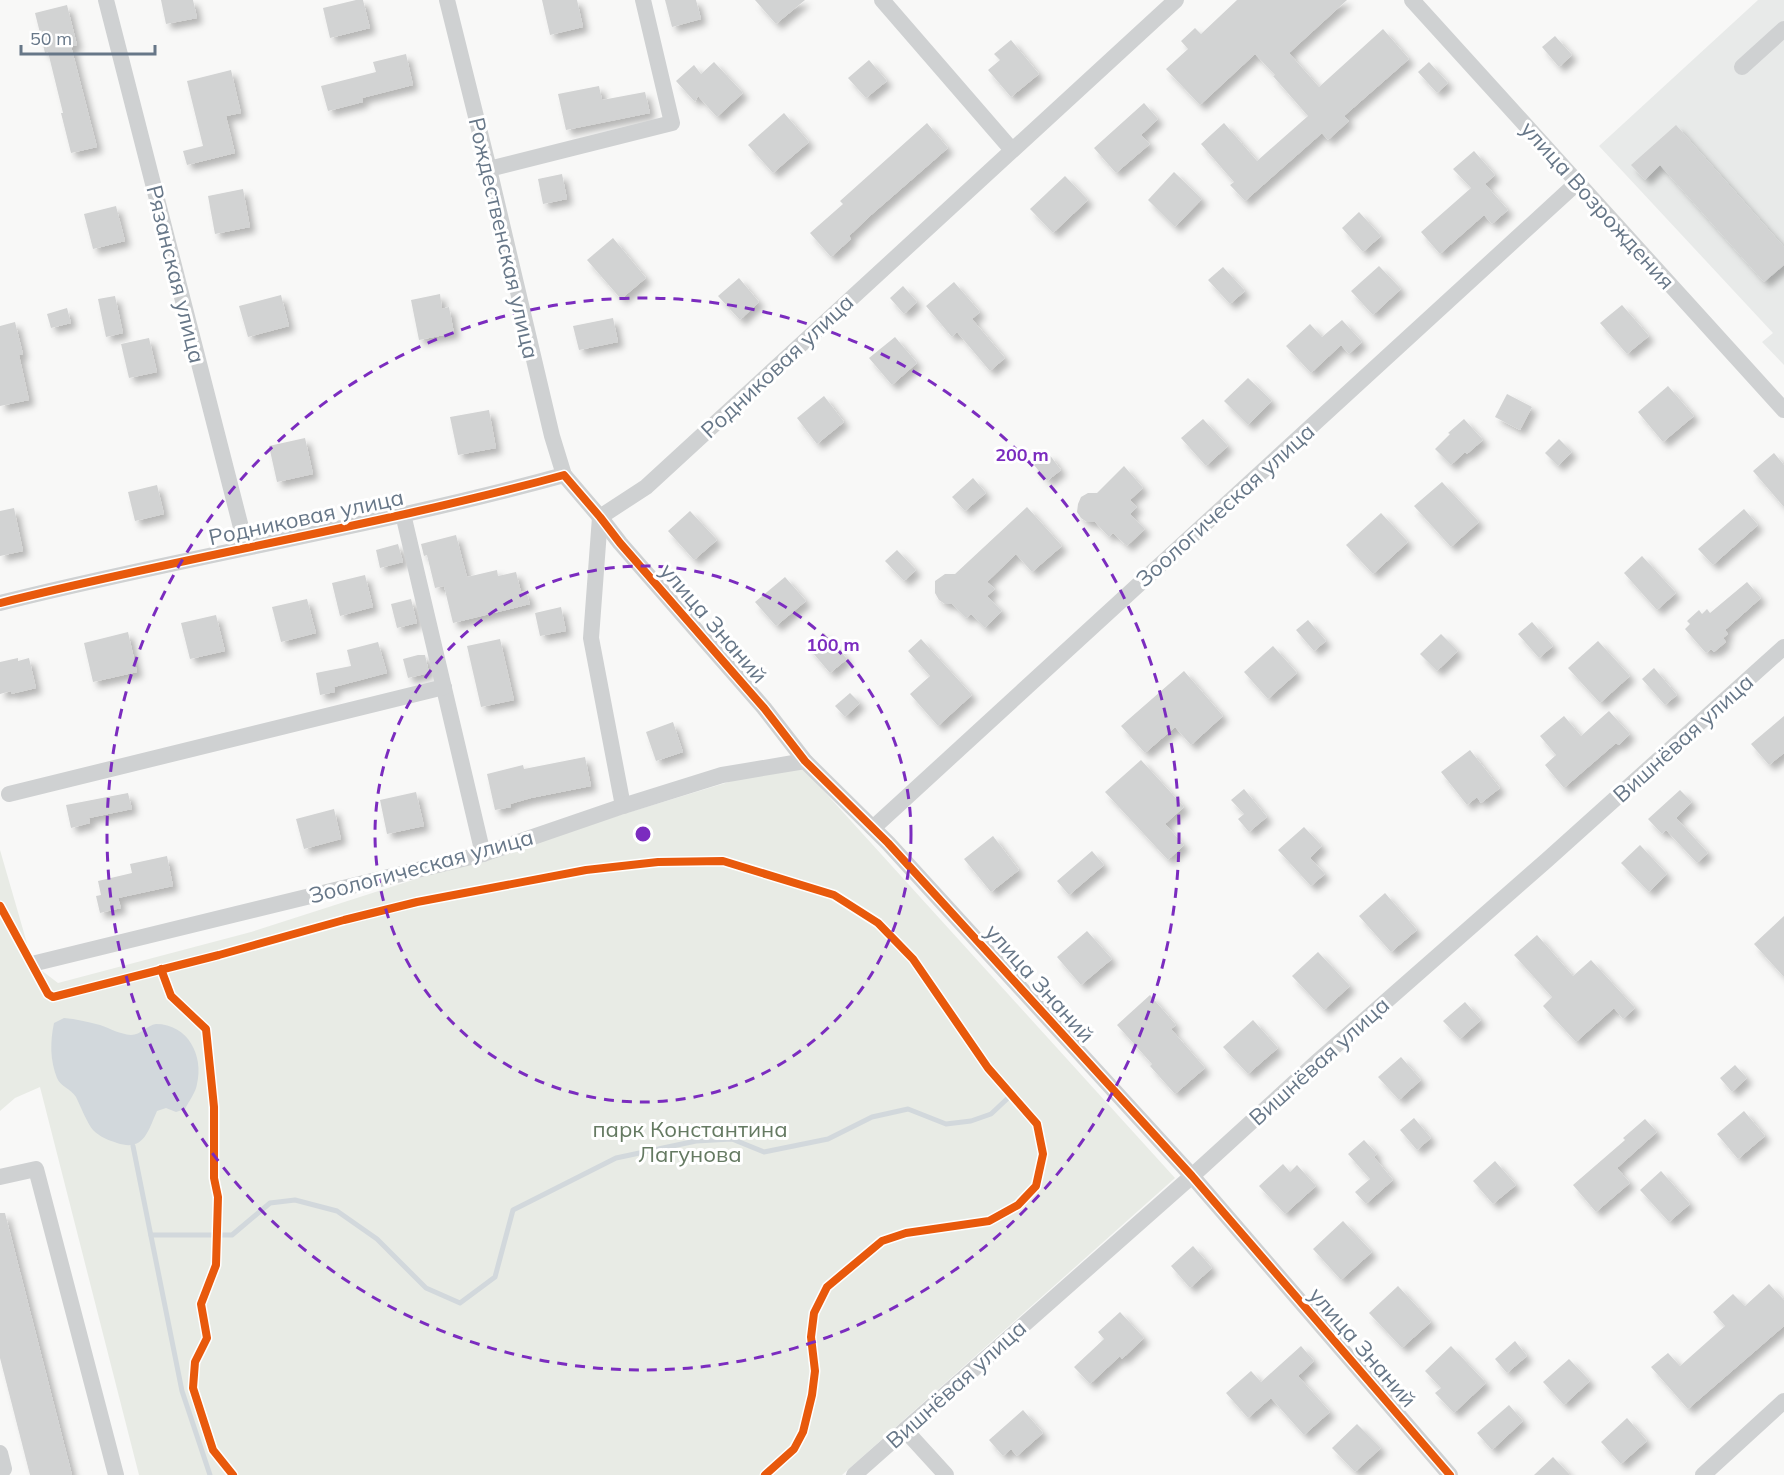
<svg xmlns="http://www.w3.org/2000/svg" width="1784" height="1475" font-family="Mulish,sans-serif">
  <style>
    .built { fill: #e8eae9 }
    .green { fill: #e8ebe5 }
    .water { fill: #d2d8dc }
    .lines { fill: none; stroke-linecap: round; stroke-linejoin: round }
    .stream { stroke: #d2d8dc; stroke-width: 5 }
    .building { fill: #d2d3d3; filter: url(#shadow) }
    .minor { stroke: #cfd1d2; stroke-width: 16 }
    .cycleway-casing { stroke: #fff; stroke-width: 11 }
    .cycleway { stroke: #e8590c; stroke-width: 8 }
    .ring { fill: none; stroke: #7b2cbf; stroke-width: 3; stroke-dasharray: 10 8 }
    .labels { text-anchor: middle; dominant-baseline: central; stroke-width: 6; stroke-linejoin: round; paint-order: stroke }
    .street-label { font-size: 22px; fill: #677788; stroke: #fff }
    .park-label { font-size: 22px; fill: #657a62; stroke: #fff }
    .centre { fill: #7b2cbf; stroke: #fff; stroke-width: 3 }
    .ring-label { font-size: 18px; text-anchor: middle; font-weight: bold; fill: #7b2cbf; stroke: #fff; stroke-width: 6; stroke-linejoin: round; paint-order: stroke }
  </style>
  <defs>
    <filter id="shadow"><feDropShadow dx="5.5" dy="5.5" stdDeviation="3" flood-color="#0004"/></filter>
  </defs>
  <rect width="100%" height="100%" fill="#f8f8f7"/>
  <polygon class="built" points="1758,0 1784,0 1784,365 1762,342 1773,333 1599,146"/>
  <polygon class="green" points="803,768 1175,1178 842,1475 139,1475 40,1087 15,1098 0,1111 0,850 33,964 58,983 251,932 512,848 745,777"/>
  <path class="water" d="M 64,1018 C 76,1019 88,1022 100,1025 C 111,1029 120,1034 131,1035 C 141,1035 147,1025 156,1024 C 188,1024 204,1056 197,1084 C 196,1092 189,1101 185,1109 L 176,1112 L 166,1108 L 157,1111 C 148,1131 144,1152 117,1143 C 108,1140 100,1137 93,1130 C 87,1123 81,1107 76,1097 C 71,1089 60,1086 57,1078 C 50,1060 50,1042 54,1023 Z"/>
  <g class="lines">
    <g class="stream">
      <polyline points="133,1146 182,1391 210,1475"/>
      <polyline points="151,1235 232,1235 270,1203 295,1200 337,1211 377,1239 426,1288 460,1303 495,1277 513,1210 616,1158 696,1141 732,1139 764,1152 828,1139 872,1117 908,1109 946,1124 971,1121 991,1114 1008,1098"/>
    </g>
  </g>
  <g class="building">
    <polygon points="161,0 193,0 197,18 166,24"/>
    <polygon points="356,0 363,0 370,28 330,38 323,8"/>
    <polygon points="542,0 577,0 583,27 550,35"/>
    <polygon points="665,0 696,0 701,19 672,27"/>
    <polygon points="755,0 805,0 776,24"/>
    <polygon points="1237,0 1347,0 1289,53 1319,87 1383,29 1409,59 1344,116 1349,121 1328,140 1322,133 1245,201 1230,185 1234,182 1201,144 1224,123 1257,161 1308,116 1273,76 1275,75 1255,54 1200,105 1166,69 1188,49 1181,41 1195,28 1201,34"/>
    <polygon points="67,5 77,45 71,46 97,147 71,153 61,113 63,113 48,52 45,53 35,13"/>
    <polygon points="1555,36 1572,55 1559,67 1542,47"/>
    <polygon points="1011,40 1039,74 1011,97 988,70 1000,60 994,54"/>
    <polygon points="406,54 413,85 362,98 363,102 328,111 321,86 376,72 373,62"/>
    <polygon points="869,60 887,81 866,98 848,78"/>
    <polygon points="714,62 743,93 717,117 698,96 695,102 676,81 694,65 701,74"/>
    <polygon points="1429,62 1448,83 1437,93 1418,72"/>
    <polygon points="231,70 241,113 226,116 235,153 187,165 183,151 203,146 187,81"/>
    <polygon points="599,86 602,100 645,92 650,113 566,130 558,94"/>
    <polygon points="1144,103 1158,119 1141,135 1150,144 1116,173 1094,148"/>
    <polygon points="784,113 809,142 773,173 748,145"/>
    <polygon points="927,123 948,148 870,216 849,236 851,239 831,257 810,233 843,204 840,201"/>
    <polygon points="1676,125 1784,247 1784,265 1764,282 1660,165 1645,180 1631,165"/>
    <polygon points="1474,151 1495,175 1485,184 1508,210 1492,224 1484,215 1440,254 1421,232 1471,188 1453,169"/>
    <polygon points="1174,172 1202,199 1175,227 1148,200"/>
    <polygon points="562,174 567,199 543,204 538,179"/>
    <polygon points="1065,176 1088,200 1053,233 1030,209"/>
    <polygon points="243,189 250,227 215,234 208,196"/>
    <polygon points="116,206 125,241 93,249 84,214"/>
    <polygon points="1359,212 1381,236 1363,252 1342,228"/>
    <polygon points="613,238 646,278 621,299 587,260"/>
    <polygon points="1379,266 1401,289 1373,315 1351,291"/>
    <polygon points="1223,267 1245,291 1230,304 1208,280"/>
    <polygon points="739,278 759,302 740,320 718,296"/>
    <polygon points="954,282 980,312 972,319 1005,358 990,371 957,332 952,337 926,306"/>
    <polygon points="903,286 917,302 904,314 890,298"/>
    <polygon points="440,294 442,309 449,307 454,333 419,340 411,300"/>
    <polygon points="281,295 289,326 248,337 239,306"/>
    <polygon points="115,296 123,333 106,337 98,299"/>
    <polygon points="1622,305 1649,336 1627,354 1600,323"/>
    <polygon points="67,308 71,323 51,328 47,314"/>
    <polygon points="613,318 618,342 579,350 573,326"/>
    <polygon points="1342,320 1362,342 1349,354 1341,345 1311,373 1286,346 1310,324 1322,337"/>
    <polygon points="15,322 23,354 19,355 29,400 0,406 0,326"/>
    <polygon points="895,337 917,363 892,385 869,358"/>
    <polygon points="149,338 157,372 129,378 121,344"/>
    <polygon points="1248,378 1272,401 1248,425 1224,401"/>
    <polygon points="1668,386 1694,416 1663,442 1638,412"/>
    <polygon points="1507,394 1532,407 1520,430 1495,417"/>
    <polygon points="824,396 844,422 817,444 797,418"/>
    <polygon points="489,410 496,448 458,455 450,417"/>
    <polygon points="1203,419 1228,446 1206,466 1181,438"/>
    <polygon points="1464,419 1483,440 1467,454 1465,452 1451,465 1435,449 1450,434 1448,433"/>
    <polygon points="305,438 313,474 277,482 269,446"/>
    <polygon points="1559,439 1572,452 1558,466 1545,453"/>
    <polygon points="1774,453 1784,465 1784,507 1753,471"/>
    <polygon points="1049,454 1061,470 1047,481 1034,465"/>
    <polygon points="1124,466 1143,488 1130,500 1137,507 1130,514 1145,529 1127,546 1113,533 1109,537 1095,522 1087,522 1081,518 1077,512 1078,504 1081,497 1088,493 1097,493"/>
    <polygon points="973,478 986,493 965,511 952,497"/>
    <polygon points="1442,482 1479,522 1451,547 1414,506"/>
    <polygon points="157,485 164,514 135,521 128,492"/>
    <polygon points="1027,507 1062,546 1032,572 1016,554 987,582 995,589 987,596 1002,611 985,628 971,614 966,618 952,604 945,604 939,600 935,593 935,581 945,574 955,574"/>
    <polygon points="14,508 23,551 0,556 0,511"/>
    <polygon points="1744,509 1758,525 1713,565 1698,549"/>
    <polygon points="690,511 717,540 694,560 668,531"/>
    <polygon points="1381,513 1408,542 1373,574 1346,545"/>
    <polygon points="456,535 467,577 497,570 498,576 516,572 521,592 526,591 530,604 453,623 444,586 435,588 427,555 424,556 421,544"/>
    <polygon points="398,544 403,562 380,568 376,550"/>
    <polygon points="897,550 916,570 904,581 885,561"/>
    <polygon points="1642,556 1676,593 1657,610 1624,573"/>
    <polygon points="365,575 373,607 340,616 332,583"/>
    <polygon points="785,577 806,601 776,626 755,602"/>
    <polygon points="1747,582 1761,598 1725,630 1728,634 1723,638 1726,642 1714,652 1711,649 1706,653 1685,629 1690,624 1687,621 1699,610 1702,614 1707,609 1710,613"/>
    <polygon points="307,599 316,633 281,642 272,607"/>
    <polygon points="411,599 417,623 397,628 391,604"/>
    <polygon points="561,607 566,631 540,636 535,613"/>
    <polygon points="216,615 225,651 190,659 181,623"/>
    <polygon points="1308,620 1326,641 1314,651 1296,630"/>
    <polygon points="1532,622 1553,646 1539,658 1518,634"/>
    <polygon points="128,632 137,672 93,682 84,643"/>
    <polygon points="824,633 847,659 830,673 808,647"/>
    <polygon points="1441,634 1458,651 1437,671 1420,654"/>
    <polygon points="500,639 514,700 481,707 467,646"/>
    <polygon points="921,639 972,695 938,726 910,694 930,676 908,651"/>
    <polygon points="1598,641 1630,676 1600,703 1568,668"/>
    <polygon points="378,642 387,673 334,687 335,692 320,695 316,673 351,666 347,650"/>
    <polygon points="1273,646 1297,673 1268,699 1244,672"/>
    <polygon points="418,655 425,655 429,673 408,678 403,659"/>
    <polygon points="18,658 18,661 29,658 36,688 11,694 11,691 0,694 0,662"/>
    <polygon points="1654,668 1677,695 1665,705 1642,679"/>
    <polygon points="1184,671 1223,716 1191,745 1175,727 1145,753 1121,726"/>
    <polygon points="850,693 860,703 845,717 835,706"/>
    <polygon points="1609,711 1630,734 1619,745 1616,743 1564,788 1545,765 1556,755 1540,736 1564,716 1581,736"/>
    <polygon points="1784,716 1784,753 1769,765 1751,744"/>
    <polygon points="673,722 683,752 656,761 646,732"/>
    <polygon points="1470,750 1500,788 1481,803 1477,797 1467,805 1441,772"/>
    <polygon points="585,757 591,786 531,798 510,804 511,807 495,810 487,774 523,765 524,769"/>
    <polygon points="1141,760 1184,807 1165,824 1184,845 1168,860 1105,792"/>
    <polygon points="1244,789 1267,817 1249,832 1238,819 1244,814 1231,800"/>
    <polygon points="1680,790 1692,802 1676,818 1708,853 1697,863 1666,830 1662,834 1648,819"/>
    <polygon points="416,792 424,826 387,834 380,800"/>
    <polygon points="128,793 132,809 89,818 90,823 71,828 66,805"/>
    <polygon points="334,809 341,839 304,849 296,819"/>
    <polygon points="1304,827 1322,846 1310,858 1325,874 1311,886 1278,850"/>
    <polygon points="993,836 1019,870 991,892 964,859"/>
    <polygon points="1640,845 1667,874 1649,892 1621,863"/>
    <polygon points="1092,851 1104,865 1069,895 1057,881"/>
    <polygon points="167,856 173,886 118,898 121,908 100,913 96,896 101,895 98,881 132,873 130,864"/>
    <polygon points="1385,893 1417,930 1391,952 1359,916"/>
    <polygon points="1784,916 1784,977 1754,944"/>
    <polygon points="1087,931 1112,959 1081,985 1057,957"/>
    <polygon points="1537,935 1573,976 1591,960 1635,1008 1623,1019 1614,1008 1576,1042 1543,1006 1552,997 1514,955"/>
    <polygon points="1318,952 1350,986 1324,1010 1292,976"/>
    <polygon points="1150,995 1176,1025 1171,1029 1205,1068 1175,1094 1150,1066 1152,1064 1117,1025"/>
    <polygon points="1465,1002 1481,1020 1460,1039 1443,1021"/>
    <polygon points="1253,1020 1278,1048 1248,1074 1223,1047"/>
    <polygon points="1401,1057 1421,1080 1399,1100 1378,1077"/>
    <polygon points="1735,1065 1747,1078 1732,1092 1720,1078"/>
    <polygon points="1744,1111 1765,1136 1738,1159 1717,1134"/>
    <polygon points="1414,1118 1431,1138 1417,1150 1400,1130"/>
    <polygon points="1645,1119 1657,1132 1617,1168 1630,1183 1596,1212 1573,1185 1625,1140 1623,1138"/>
    <polygon points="1364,1140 1377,1154 1374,1157 1393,1180 1366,1204 1355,1192 1370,1179 1348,1154"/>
    <polygon points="1495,1161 1516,1185 1493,1204 1473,1181"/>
    <polygon points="1283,1164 1290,1172 1297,1165 1316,1186 1285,1214 1259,1186"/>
    <polygon points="1661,1171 1690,1204 1669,1222 1640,1190"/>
    <polygon points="0,1213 5,1213 72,1475 30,1475 0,1358"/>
    <polygon points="1343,1221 1372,1252 1341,1280 1313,1249"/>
    <polygon points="1193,1246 1212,1268 1190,1288 1171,1266"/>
    <polygon points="1769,1284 1784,1300 1784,1326 1688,1409 1651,1367 1668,1353 1680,1366 1725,1326 1713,1312 1733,1294 1745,1306"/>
    <polygon points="1398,1286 1431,1322 1402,1348 1369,1313"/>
    <polygon points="1120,1312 1144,1338 1122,1359 1120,1356 1090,1384 1074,1367 1104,1339 1098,1332"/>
    <polygon points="1515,1341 1527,1356 1507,1373 1495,1359"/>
    <polygon points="1301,1346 1314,1361 1298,1376 1330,1412 1304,1435 1271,1398 1248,1418 1226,1393 1251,1371 1261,1382"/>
    <polygon points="1451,1346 1486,1383 1454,1413 1435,1393 1441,1388 1425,1371"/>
    <polygon points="1569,1359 1590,1381 1564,1405 1543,1382"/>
    <polygon points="1509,1405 1523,1421 1492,1450 1477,1433"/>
    <polygon points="1023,1410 1043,1433 1017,1456 1011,1449 1003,1456 989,1440"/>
    <polygon points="1627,1418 1647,1441 1621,1464 1601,1442"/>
    <polygon points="1357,1424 1381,1448 1355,1472 1332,1448"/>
    <polygon points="1553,1457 1570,1475 1534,1475"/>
  </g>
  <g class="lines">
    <g class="minor">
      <polyline points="106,0 246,547"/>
      <polyline points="447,0 489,169 552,436 564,475"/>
      <polyline points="882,0 1012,150"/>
      <polyline points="1412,0 1784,410"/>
      <polyline points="1742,67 1784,29"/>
      <polyline points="489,169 672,123 643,0"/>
      <polyline points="403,514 483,854"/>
      <polyline points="600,517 646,487 1176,0"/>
      <polyline points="600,517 591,638 623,806"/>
      <path d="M 0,603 C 187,556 378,526 564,475 L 600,517 L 620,543 L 764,708 L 805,761 L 888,843 L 1192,1176 L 1450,1475"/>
      <polyline points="9,794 444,687"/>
      <polyline points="873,828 1578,182"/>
      <polyline points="36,963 483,854 623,806 722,775 805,761"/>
      <polyline points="0,1177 36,1169 116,1475"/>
      <polyline points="905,1430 946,1475"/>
      <polyline points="0,1453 4,1469 0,1470"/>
      <polyline points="854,1475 1192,1176 1318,1061 1547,860 1784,647"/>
      <polyline points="1703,1475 1784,1401"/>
    </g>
    <defs>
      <g id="cycleway">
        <path d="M 0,603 C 187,556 378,526 564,475 L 600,517 L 620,543 L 764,708 L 805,761 L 888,843 L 1192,1176 L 1450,1475"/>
        <polyline points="0,906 48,994 53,997 219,955 344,920 417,902 586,870 658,862 723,861 834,895 878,923 913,959 988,1068 1037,1124 1043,1154 1036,1186 1018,1205 989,1221 906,1233 882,1241 827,1287 814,1313 811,1337 815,1371 812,1395 803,1432 794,1449 765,1475"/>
        <polyline points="161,969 171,996 206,1029 214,1107 214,1178 218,1197 216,1265 201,1304 207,1338 195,1362 193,1388 213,1450 233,1475"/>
      </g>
    </defs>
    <use href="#cycleway" class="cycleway-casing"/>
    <use href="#cycleway" class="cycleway"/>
  </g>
  <g class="ring">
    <circle cx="643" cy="834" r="268"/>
    <circle cx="643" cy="834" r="536"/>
  </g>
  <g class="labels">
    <g class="street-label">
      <text transform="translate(1598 205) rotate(48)">улица Возрождения</text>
      <text transform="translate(504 238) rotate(77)">Рождественская улица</text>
      <text transform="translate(176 274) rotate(76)">Рязанская улица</text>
      <text transform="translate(777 366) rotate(-43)">Родниковая улица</text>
      <text transform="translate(1225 505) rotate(-42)">Зоологическая улица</text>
      <text transform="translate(306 517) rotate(-12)">Родниковая улица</text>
      <text transform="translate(714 623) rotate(49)">улица Знаний</text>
      <text transform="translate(1683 738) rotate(-42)">Вишнёвая улица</text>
      <text transform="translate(421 866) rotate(-15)">Зоологическая улица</text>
      <text transform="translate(1040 983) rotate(48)">улица Знаний</text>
      <text transform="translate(1319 1061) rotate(-42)">Вишнёвая улица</text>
      <text transform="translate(1363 1347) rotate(49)">улица Знаний</text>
      <text transform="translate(956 1384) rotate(-42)">Вишнёвая улица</text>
    </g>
    <g class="park-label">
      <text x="690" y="1129">парк Константина<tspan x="690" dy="25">Лагунова</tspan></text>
    </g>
  </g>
  <circle cx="643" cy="834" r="9" class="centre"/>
  <g class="ring-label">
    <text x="1022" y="461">200 m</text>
    <text x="833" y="651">100 m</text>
  </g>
  <path d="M21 45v9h134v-9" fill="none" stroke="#677788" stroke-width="3"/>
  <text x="30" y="45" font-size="18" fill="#677788" stroke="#ffffff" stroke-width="4.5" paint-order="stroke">50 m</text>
</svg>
